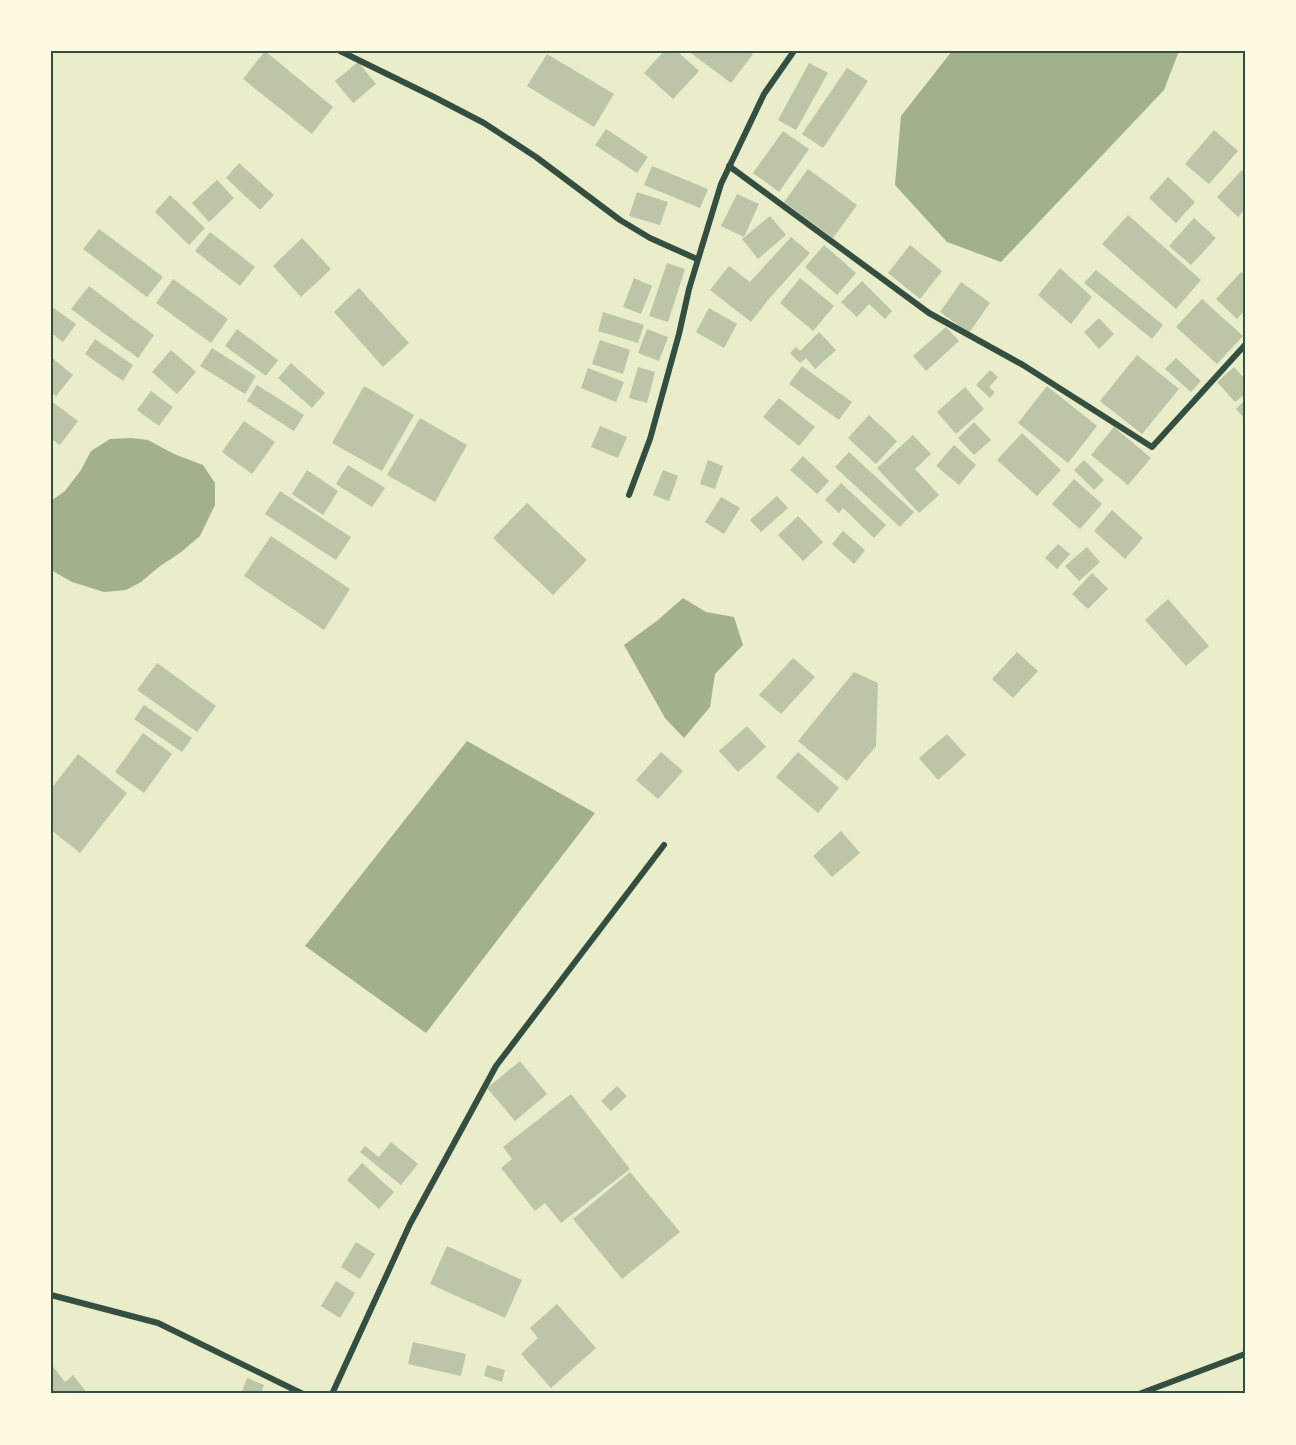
<svg xmlns="http://www.w3.org/2000/svg" width="1296" height="1445" font-family="Roboto,sans-serif">
  <style>
    .water { fill: #a3b18a }
    .building { fill: #bcc5a7 }
    .lines { fill: none; stroke-linecap: round; stroke-linejoin: round }
    .minor { stroke: #344e41; stroke-width: 6 }
    .neatline { fill: none; stroke: #344e41; stroke-width: 2 }
  </style>
  <rect width="100%" height="100%" fill="#e9edc9"/>
  <g class="water">
    <polygon points="952,51 1179,51 1164,90 1001,262 947,242 895,185 901,116"/>
    <polygon points="131,438 148,440 174,454 203,465 215,483 215,505 200,536 180,553 160,566 141,582 126,590 104,592 72,582 51,570 51,501 65,491 81,470 91,451 110,439"/>
    <polygon points="683,598 706,612 734,617 743,645 715,674 710,707 684,738 665,718 624,645 658,620"/>
    <polygon points="467,741 595,813 426,1033 305,946"/>
  </g>
  <g class="building">
    <polygon points="265,51 333,107 312,134 243,79"/>
    <polygon points="664,51 677,51 699,71 673,99 644,73"/>
    <polygon points="688,51 749,51 753,54 731,83"/>
    <polygon points="547,54 614,94 594,127 527,86"/>
    <polygon points="358,62 376,84 353,103 335,81"/>
    <polygon points="809,63 828,73 796,130 778,120"/>
    <polygon points="847,68 868,81 823,148 802,134"/>
    <polygon points="606,129 648,157 637,173 595,145"/>
    <polygon points="1214,130 1238,151 1209,184 1185,164"/>
    <polygon points="783,131 809,149 779,192 753,173"/>
    <polygon points="239,163 274,195 260,210 226,178"/>
    <polygon points="652,166 708,189 700,208 644,185"/>
    <polygon points="808,169 857,205 833,238 784,202"/>
    <polygon points="1242,170 1245,172 1245,209 1238,217 1217,197"/>
    <polygon points="1168,177 1195,202 1176,223 1149,198"/>
    <polygon points="217,180 234,198 209,222 192,203"/>
    <polygon points="637,192 668,202 660,225 629,216"/>
    <polygon points="737,194 759,204 744,237 721,226"/>
    <polygon points="170,195 205,228 189,245 155,212"/>
    <polygon points="1128,215 1201,280 1176,309 1102,244"/>
    <polygon points="770,216 786,235 758,259 742,239"/>
    <polygon points="1194,218 1216,238 1191,265 1169,246"/>
    <polygon points="99,229 163,277 147,297 83,249"/>
    <polygon points="210,232 255,267 240,286 195,251"/>
    <polygon points="791,237 810,253 768,300 751,322 710,290 729,266 750,282"/>
    <polygon points="302,238 331,269 301,297 273,266"/>
    <polygon points="824,245 856,273 837,295 805,267"/>
    <polygon points="910,245 942,271 920,299 888,273"/>
    <polygon points="667,263 685,269 668,322 649,316"/>
    <polygon points="1060,268 1092,297 1071,324 1038,295"/>
    <polygon points="1096,270 1163,325 1152,339 1084,283"/>
    <polygon points="1241,272 1245,275 1245,310 1237,319 1216,299"/>
    <polygon points="634,278 652,286 641,314 623,307"/>
    <polygon points="800,278 834,306 813,331 780,303"/>
    <polygon points="173,279 228,319 211,343 156,303"/>
    <polygon points="862,281 892,311 885,319 869,304 857,317 841,302"/>
    <polygon points="961,282 990,303 969,333 940,312"/>
    <polygon points="89,286 154,335 138,358 71,309"/>
    <polygon points="359,288 409,343 383,367 334,312"/>
    <polygon points="1202,299 1243,336 1217,364 1176,327"/>
    <polygon points="51,306 76,324 63,342 51,333"/>
    <polygon points="709,308 737,324 724,348 696,332"/>
    <polygon points="603,312 644,325 638,343 598,331"/>
    <polygon points="1099,318 1114,334 1099,349 1084,332"/>
    <polygon points="946,327 959,341 926,371 913,356"/>
    <polygon points="237,329 278,360 266,376 225,346"/>
    <polygon points="647,329 668,337 659,361 638,353"/>
    <polygon points="819,332 836,350 815,369 806,358 800,363 790,353 796,347 800,351"/>
    <polygon points="95,339 133,365 123,381 85,354"/>
    <polygon points="600,340 630,350 623,374 592,364"/>
    <polygon points="212,348 256,376 245,394 200,366"/>
    <polygon points="171,350 196,372 177,394 152,372"/>
    <polygon points="1137,355 1179,389 1142,434 1100,401"/>
    <polygon points="51,357 73,375 56,396 51,392"/>
    <polygon points="1176,358 1201,381 1191,392 1165,369"/>
    <polygon points="291,363 325,393 312,408 278,378"/>
    <polygon points="802,366 852,402 839,420 789,384"/>
    <polygon points="638,367 655,372 647,403 629,398"/>
    <polygon points="1234,367 1245,379 1245,394 1235,402 1217,382"/>
    <polygon points="588,368 624,382 616,402 581,388"/>
    <polygon points="990,370 998,377 989,387 995,392 990,398 976,385"/>
    <polygon points="257,385 304,415 294,431 247,401"/>
    <polygon points="364,386 414,415 382,471 332,443"/>
    <polygon points="1047,386 1097,426 1068,463 1018,423"/>
    <polygon points="965,387 984,409 956,434 937,412"/>
    <polygon points="151,391 173,407 159,426 137,410"/>
    <polygon points="779,398 815,427 799,446 763,417"/>
    <polygon points="1245,400 1245,419 1236,409"/>
    <polygon points="51,401 78,421 60,445 51,439"/>
    <polygon points="869,415 897,441 876,464 848,438"/>
    <polygon points="420,418 467,445 435,502 387,475"/>
    <polygon points="244,421 275,442 252,474 222,452"/>
    <polygon points="974,422 991,440 974,455 958,438"/>
    <polygon points="600,426 627,437 618,458 591,447"/>
    <polygon points="1114,427 1151,458 1128,485 1091,455"/>
    <polygon points="1022,433 1061,470 1037,496 997,460"/>
    <polygon points="913,435 931,454 915,469 939,495 919,513 877,468"/>
    <polygon points="954,445 976,465 959,485 936,466"/>
    <polygon points="849,452 914,512 900,527 835,467"/>
    <polygon points="803,456 829,481 817,494 790,470"/>
    <polygon points="708,460 723,466 715,489 700,484"/>
    <polygon points="1084,460 1104,480 1094,490 1074,470"/>
    <polygon points="348,465 385,488 372,507 336,484"/>
    <polygon points="307,470 338,491 323,515 292,494"/>
    <polygon points="663,470 678,476 669,501 653,495"/>
    <polygon points="1074,479 1102,504 1080,529 1052,504"/>
    <polygon points="841,483 886,525 874,538 843,508 839,513 825,500"/>
    <polygon points="280,491 351,537 336,560 265,514"/>
    <polygon points="777,496 788,508 761,532 750,520"/>
    <polygon points="721,497 740,508 724,534 705,522"/>
    <polygon points="527,503 587,560 553,595 493,538"/>
    <polygon points="1112,510 1143,538 1125,559 1094,531"/>
    <polygon points="798,516 823,542 803,561 778,535"/>
    <polygon points="843,531 865,550 854,564 832,544"/>
    <polygon points="271,536 350,589 324,630 244,576"/>
    <polygon points="1058,544 1070,554 1057,569 1045,558"/>
    <polygon points="1087,547 1100,562 1079,581 1065,566"/>
    <polygon points="1092,573 1108,589 1088,609 1072,594"/>
    <polygon points="1168,599 1209,646 1186,666 1145,620"/>
    <polygon points="1017,652 1038,671 1013,698 992,679"/>
    <polygon points="793,658 815,677 781,714 759,695"/>
    <polygon points="157,663 216,706 197,732 137,690"/>
    <polygon points="854,672 878,683 876,746 847,781 798,741"/>
    <polygon points="144,705 192,738 182,752 134,719"/>
    <polygon points="747,726 766,747 738,772 719,751"/>
    <polygon points="143,733 172,754 144,793 115,772"/>
    <polygon points="947,734 966,755 938,780 919,758"/>
    <polygon points="661,752 683,771 658,799 636,780"/>
    <polygon points="798,752 839,788 818,813 776,777"/>
    <polygon points="78,754 127,793 80,853 51,830 51,789"/>
    <polygon points="841,831 860,853 832,877 813,856"/>
    <polygon points="520,1061 547,1094 515,1121 487,1088"/>
    <polygon points="617,1086 627,1096 611,1111 601,1101"/>
    <polygon points="571,1094 630,1169 561,1223 545,1203 535,1211 501,1168 512,1159 503,1147"/>
    <polygon points="391,1142 418,1164 401,1185 360,1152 365,1146 379,1157"/>
    <polygon points="362,1163 394,1192 379,1209 347,1180"/>
    <polygon points="630,1172 680,1232 622,1279 573,1219"/>
    <polygon points="356,1242 375,1254 360,1279 341,1267"/>
    <polygon points="447,1246 522,1280 505,1318 430,1284"/>
    <polygon points="336,1281 355,1293 340,1318 321,1306"/>
    <polygon points="557,1304 596,1348 551,1388 521,1354 538,1338 530,1328"/>
    <polygon points="413,1342 466,1354 461,1376 408,1364"/>
    <polygon points="51,1364 65,1382 73,1375 88,1394 51,1394"/>
    <polygon points="487,1365 505,1370 502,1382 484,1376"/>
    <polygon points="247,1378 264,1385 261,1394 241,1394"/>
  </g>
  <g class="lines">
    <g class="minor">
      <polyline points="340,51 434,97 484,123 536,157 620,220 650,238 697,259"/>
      <polyline points="729,166 929,313 1023,365 1152,447 1245,345"/>
      <polyline points="629,495 650,439 679,334 689,289 721,184 764,94 794,51"/>
      <polyline points="51,1295 158,1323 303,1394"/>
      <polyline points="332,1394 410,1224 496,1066 664,845"/>
      <polyline points="1139,1394 1245,1354"/>
    </g>
  </g>
  <rect width="1296" height="1445" fill="none" stroke="#fefae0" stroke-width="105"/>
  <rect x="52" y="52" width="1192" height="1340" class="neatline"/>
</svg>
